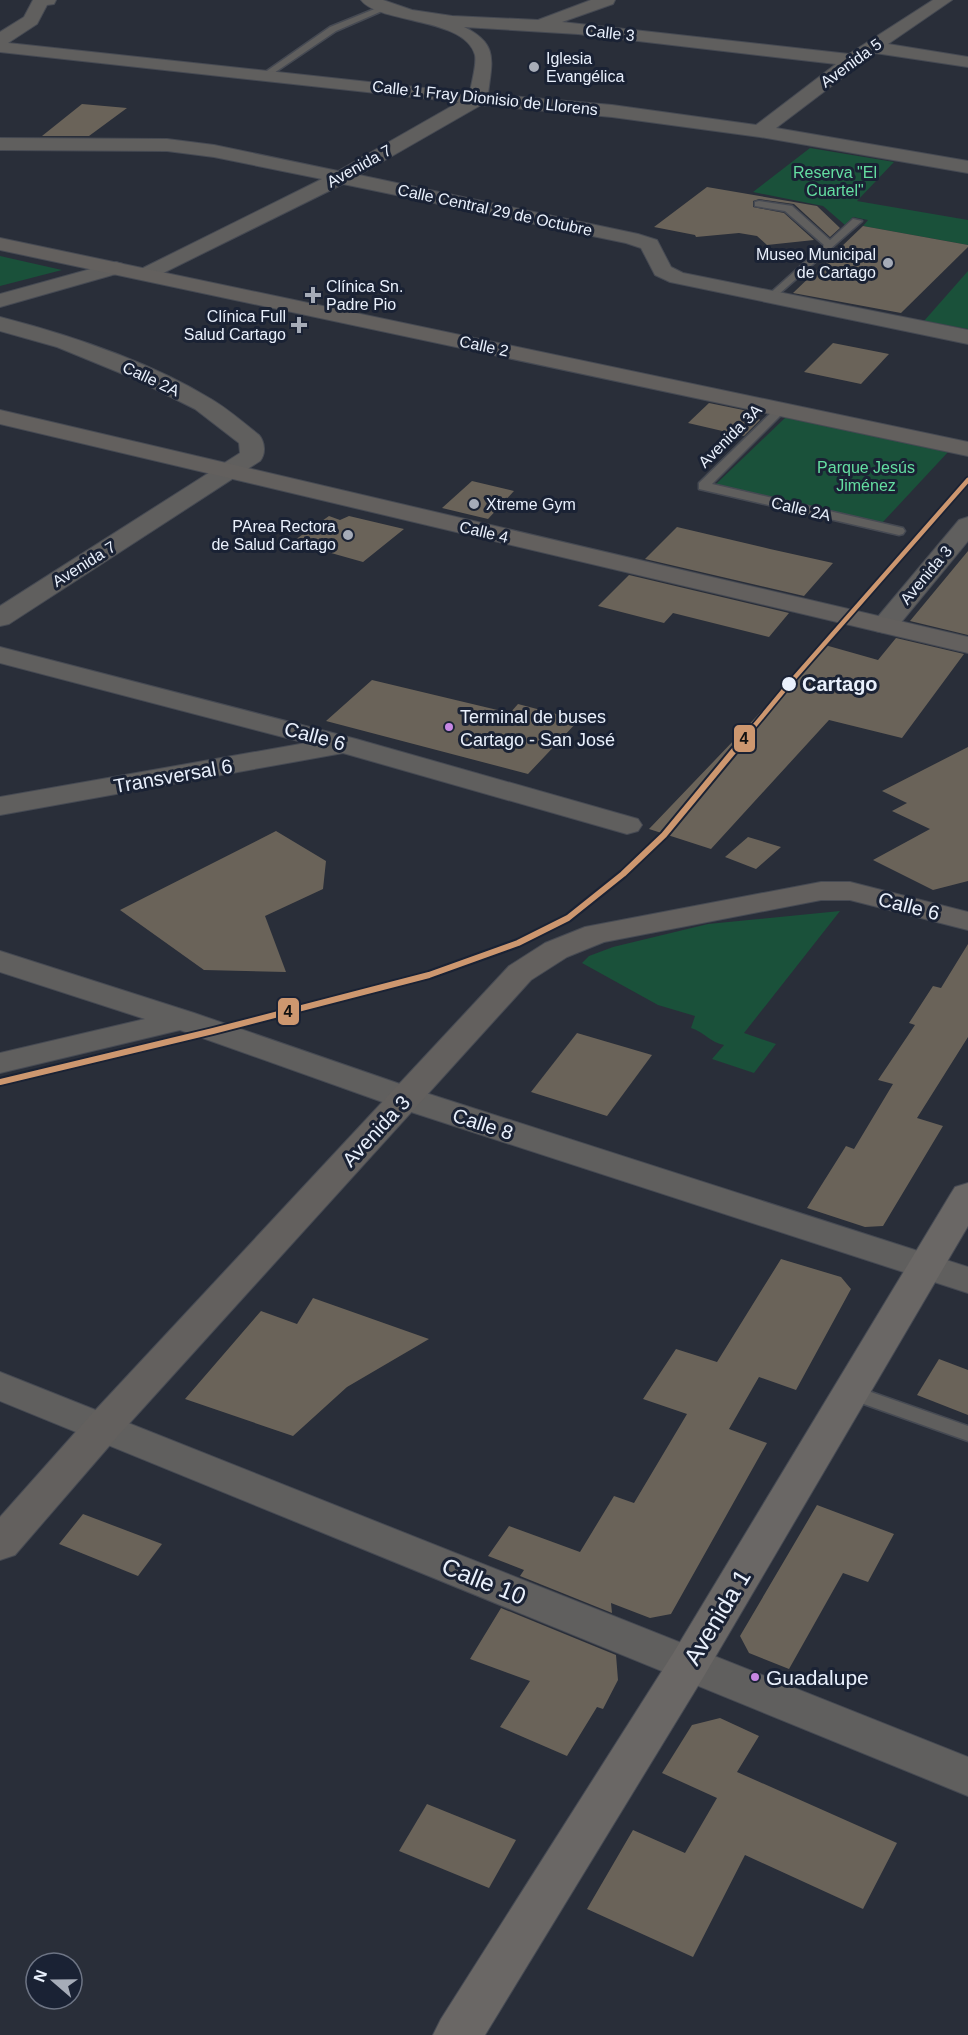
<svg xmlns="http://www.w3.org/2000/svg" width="968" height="2035" font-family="Helvetica,sans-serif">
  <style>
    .green { fill: #1a513a }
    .building { fill: #6a6359 }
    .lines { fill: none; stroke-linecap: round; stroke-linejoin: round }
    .lane-casing { stroke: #464a53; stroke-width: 3 }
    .street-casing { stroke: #464a53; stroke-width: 2 }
    .secondary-casing { stroke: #464a53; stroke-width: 2 }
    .primary-casing { stroke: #464a53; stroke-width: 2 }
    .lane { fill: #605f5e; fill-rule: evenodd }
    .street { fill: #605f5e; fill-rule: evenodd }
    .secondary { fill: #63605e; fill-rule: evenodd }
    .primary { fill: #6a6765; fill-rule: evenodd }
    .rail-1-far1-casing { stroke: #1a2234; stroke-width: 8 }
    .rail-1-casing { stroke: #1a2234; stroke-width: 10 }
    .rail-1-far1 { stroke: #cd976f; stroke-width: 4.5 }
    .rail-1 { stroke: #cd976f; stroke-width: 6 }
    .poi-dot { fill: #a6acb8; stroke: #1a2234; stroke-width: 2 }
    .stop-dot { fill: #e9f0fc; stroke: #1a2234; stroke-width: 2 }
    .bus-dot { fill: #c787e3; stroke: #1a2234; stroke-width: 2 }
    .labels { text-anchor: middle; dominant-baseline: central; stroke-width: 6; stroke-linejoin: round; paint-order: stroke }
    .far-street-label { font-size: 16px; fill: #e9f0fc; stroke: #1a2234 }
    .far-poi-label { font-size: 16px; fill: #e9f0fc; stroke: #1a2234; text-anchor: start }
    .far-park-label { font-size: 16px; fill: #64dea1; stroke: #1a2234 }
    .bus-label { font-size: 18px; fill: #e9f0fc; stroke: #1a2234; text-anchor: start }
    .stop-label { font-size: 20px; font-weight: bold; fill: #e9f0fc; stroke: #1a2234; text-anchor: start }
    .street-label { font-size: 20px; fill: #e9f0fc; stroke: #1a2234 }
    .near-bus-label { font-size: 21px; fill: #e9f0fc; stroke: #1a2234; text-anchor: start }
    .near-street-label { font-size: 24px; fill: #e9f0fc; stroke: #1a2234 }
    .line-badge { stroke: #1a2234; stroke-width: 2 }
    .pale-badge-label { font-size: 16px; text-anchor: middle; font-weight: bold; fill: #111 }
  </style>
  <rect width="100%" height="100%" fill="#292e39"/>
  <g class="green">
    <polygon points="810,148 894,162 857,201 968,220 968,245 863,226 868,220 853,217 845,225 823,206 753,192"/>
    <polygon points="0,256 62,270 0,286"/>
    <polygon points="968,271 968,329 924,321"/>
    <polygon points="786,417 949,451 882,523 716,484"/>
    <path d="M 840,911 L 744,1033 L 776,1044 L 754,1073 L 712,1059 L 724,1045 C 711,1043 704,1032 691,1028 L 695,1016 L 658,1005 L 582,963 L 589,956 L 613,947 L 708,924 Z"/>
  </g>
  <g class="building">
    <polygon points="82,104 127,108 89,136 42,136"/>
    <polygon points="707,187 817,206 840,228 830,237 794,204 759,199 753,201 753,207 784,213 814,240 767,245 757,236 739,233 696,237 695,235 654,227"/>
    <polygon points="863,226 968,245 968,247 901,313 793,293"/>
    <polygon points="833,343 889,354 861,384 804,372"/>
    <polygon points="709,403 753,412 760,420 744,436 688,423"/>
    <polygon points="472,481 514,491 488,519 442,508"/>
    <polygon points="329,516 340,520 349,516 404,529 363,562 292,542"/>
    <polygon points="677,527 770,549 833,563 804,596 645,559"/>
    <polygon points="968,551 968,635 910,621"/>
    <polygon points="629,575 789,613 769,637 673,613 664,623 598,606"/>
    <polygon points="896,638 964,654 902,738 829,720 711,849 649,829 825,645 878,660"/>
    <polygon points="372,680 510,713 518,704 579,720 528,774 326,721"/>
    <polygon points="968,747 968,881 933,890 873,860 930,829 892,811 907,803 882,791"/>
    <polygon points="276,831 326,861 323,889 265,916 286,972 204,970 120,910"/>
    <polygon points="748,837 781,847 756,869 725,857"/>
    <polygon points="968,944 968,1037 917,1118 943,1126 883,1226 865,1227 807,1208 846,1146 854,1149 893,1084 878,1080 915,1025 909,1023 933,986 941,988"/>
    <polygon points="577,1033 652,1055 607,1116 531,1092"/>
    <polygon points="781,1259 841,1277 851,1289 796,1390 759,1377 729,1429 767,1443 671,1614 650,1618 611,1603 612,1613 520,1576 524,1570 488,1556 509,1526 580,1552 614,1496 634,1503 687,1414 643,1399 676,1349 717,1362"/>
    <polygon points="313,1298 429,1339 347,1387 293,1436 185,1399 261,1311 297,1324"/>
    <polygon points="939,1359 968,1370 968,1415 917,1395"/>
    <polygon points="817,1505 894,1534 868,1582 843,1573 789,1669 749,1653 740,1636"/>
    <polygon points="83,1514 162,1544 138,1576 59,1544"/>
    <polygon points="501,1608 616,1655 618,1680 603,1709 597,1707 567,1756 500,1727 530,1681 470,1659"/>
    <polygon points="720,1718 759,1736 737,1772 897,1843 863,1909 745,1855 693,1957 587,1909 633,1830 685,1853 717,1798 662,1773 692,1725"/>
    <polygon points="427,1804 516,1840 489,1888 399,1851"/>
  </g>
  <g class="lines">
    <defs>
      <g id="lane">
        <polygon points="382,6 389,8 336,31 268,77 261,75 330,27"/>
        <polygon points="759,201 792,206 830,240 853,219 862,221 771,301 767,300 767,296 824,245 785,211 755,206 755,202"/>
        <polygon points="781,406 785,407 785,411 712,484 903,528 905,531 903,534 899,535 699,489 699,483 777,407"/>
        <polygon points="851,1385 968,1426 968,1441 844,1397 841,1392 844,1387"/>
      </g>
      <g id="street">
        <path d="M 33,0 L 56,0 L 54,4 L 47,5 L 37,24 L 8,43 L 470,93 C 471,83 477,65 475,55 C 465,17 379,24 361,0 L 383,0 L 412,10 L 452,16 L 538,20 L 591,0 L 615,0 L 613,4 L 562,22 L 849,54 L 933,0 L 952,0 L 888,44 L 968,57 L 968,67 L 875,53 L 776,128 L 968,161 L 968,173 L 760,137 L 612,117 L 481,105 L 359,175 L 638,234 L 657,240 L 671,267 L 683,273 L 968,330 L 968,344 L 670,282 L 655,275 L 641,248 L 626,243 L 343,184 L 153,278 L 146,280 L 139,278 L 135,274 L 139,270 L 322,179 L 214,157 L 167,151 L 0,150 L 0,138 L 167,139 L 214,145 L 338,171 L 459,102 L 0,52 L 0,32 L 24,17 ZM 464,27 L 578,34 L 836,64 L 756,125 L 612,105 L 488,94 C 492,61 499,44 464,27 Z"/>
        <polygon points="116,262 123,264 126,268 123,272 0,307 0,294"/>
        <path d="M 0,317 C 70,335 150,362 211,399 C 228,409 244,423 259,435 C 265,442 266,454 260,461 L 9,624 L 0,626 L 0,606 L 240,453 L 239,443 L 195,409 L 135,379 L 57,347 L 0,331 Z"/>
        <polygon points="968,517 968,541 894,631 885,633 876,631 872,625 876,619 959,520"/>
        <polygon points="0,647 356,739 638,819 642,825 638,831 627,834 343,753 0,815 0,797 306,743 0,663"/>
        <polygon points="0,951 194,1013 429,1094 968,1267 968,1293 405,1110 180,1030 0,1073 0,1053 145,1019 0,972"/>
        <polygon points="0,1372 968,1757 968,1796 0,1401"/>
      </g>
      <g id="secondary">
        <polygon points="0,238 968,442 968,456 0,250"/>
        <polygon points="0,410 968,637 968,653 0,424"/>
        <polygon points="821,882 850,882 968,912 968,930 850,900 821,900 604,942 567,957 531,980 117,1437 15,1555 0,1560 0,1517 89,1417 509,966 545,943 585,927"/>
      </g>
      <polygon id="primary" points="968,1183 968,1226 704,1676 485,2035 433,2035 441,2019 674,1652 950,1195 955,1187"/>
    </defs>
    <use href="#lane" class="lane-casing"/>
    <use href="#street" class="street-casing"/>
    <use href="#secondary" class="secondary-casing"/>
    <use href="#primary" class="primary-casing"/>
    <use href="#lane" class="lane"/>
    <use href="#street" class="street"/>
    <use href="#secondary" class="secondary"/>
    <use href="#primary" class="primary"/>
    <defs>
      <polyline id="rail-1-far1" points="736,748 789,684 968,480"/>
      <polyline id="rail-1" points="0,1082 213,1031 429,975 518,943 568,918 623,874 664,835 737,747"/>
    </defs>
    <use href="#rail-1-far1" class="rail-1-far1-casing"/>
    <use href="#rail-1" class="rail-1-casing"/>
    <use href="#rail-1-far1" class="rail-1-far1"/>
    <use href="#rail-1" class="rail-1"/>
  </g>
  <g class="poi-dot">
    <circle cx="534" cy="67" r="6"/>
    <circle cx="888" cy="263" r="6"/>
    <path d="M310 286h6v6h6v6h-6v6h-6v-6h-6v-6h6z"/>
    <path d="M296 316h6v6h6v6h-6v6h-6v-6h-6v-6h6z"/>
    <circle cx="474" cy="504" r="6"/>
    <circle cx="348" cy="535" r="6"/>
  </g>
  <circle class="stop-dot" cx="789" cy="684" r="8"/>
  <g class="bus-dot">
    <circle cx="449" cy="727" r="5"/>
    <circle cx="755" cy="1677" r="5"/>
  </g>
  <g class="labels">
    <g class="far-street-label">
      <text transform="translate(610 33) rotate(6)">Calle 3</text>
      <text transform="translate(851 63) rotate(-36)">Avenida 5</text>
      <text transform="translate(485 98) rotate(6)">Calle 1 Fray Dionisio de Llorens</text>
      <text transform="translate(359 166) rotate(-29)">Avenida 7</text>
      <text transform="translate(495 210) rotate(12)">Calle Central 29 de Octubre</text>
      <text transform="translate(484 346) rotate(12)">Calle 2</text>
      <text transform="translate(151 379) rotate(25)">Calle 2A</text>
      <text transform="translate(730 436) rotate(-45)">Avenida 3A</text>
      <text transform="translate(801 509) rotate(13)">Calle 2A</text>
      <text transform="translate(484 532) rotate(13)">Calle 4</text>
      <text transform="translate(84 564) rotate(-32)">Avenida 7</text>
      <text transform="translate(926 575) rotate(-50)">Avenida 3</text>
    </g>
    <g class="far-poi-label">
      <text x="546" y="58">Iglesia<tspan x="546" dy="18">Evangélica</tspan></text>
      <text x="876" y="254" text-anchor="end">Museo Municipal<tspan x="876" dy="18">de Cartago</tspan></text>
      <text x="326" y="286">Clínica Sn.<tspan x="326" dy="18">Padre Pio</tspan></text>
      <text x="286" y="316" text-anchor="end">Clínica Full<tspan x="286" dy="18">Salud Cartago</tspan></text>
      <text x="486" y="504">Xtreme Gym</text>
      <text x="336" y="526" text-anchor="end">PArea Rectora<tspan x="336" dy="18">de Salud Cartago</tspan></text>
    </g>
    <g class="far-park-label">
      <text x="835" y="172">Reserva "El<tspan x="835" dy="18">Cuartel"</tspan></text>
      <text x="866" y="467">Parque Jesús<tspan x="866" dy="18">Jiménez</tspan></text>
    </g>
    <g class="bus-label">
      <text x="460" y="717">Terminal de buses<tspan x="460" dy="23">Cartago - San José</tspan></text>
    </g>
    <g class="stop-label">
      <text x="802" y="684">Cartago</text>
    </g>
    <g class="street-label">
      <text transform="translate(315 736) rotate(15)">Calle 6</text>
      <text transform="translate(173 776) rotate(-10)">Transversal 6</text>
      <text transform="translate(909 906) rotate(14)">Calle 6</text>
      <text transform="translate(483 1124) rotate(18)">Calle 8</text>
      <text transform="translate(376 1131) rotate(-47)">Avenida 3</text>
    </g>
    <g class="near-bus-label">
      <text x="766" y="1677">Guadalupe</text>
    </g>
    <g class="near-street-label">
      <text transform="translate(484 1581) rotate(22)">Calle 10</text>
      <text transform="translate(717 1617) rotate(-59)">Avenida 1</text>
    </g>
  </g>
  <g class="line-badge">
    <rect x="733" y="724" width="23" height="29" rx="6" fill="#cd976f"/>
    <rect x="277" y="997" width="23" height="29" rx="6" fill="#cd976f"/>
  </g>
  <g class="pale-badge-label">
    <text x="744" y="744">4</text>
    <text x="288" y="1017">4</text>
  </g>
  <g transform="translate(54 1981) rotate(290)"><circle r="28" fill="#1a2234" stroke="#6d7484" stroke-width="1.5"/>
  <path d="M0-4.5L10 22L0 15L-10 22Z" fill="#a6acb8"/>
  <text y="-9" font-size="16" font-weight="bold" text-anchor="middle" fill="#e9f0fc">N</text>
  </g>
</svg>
